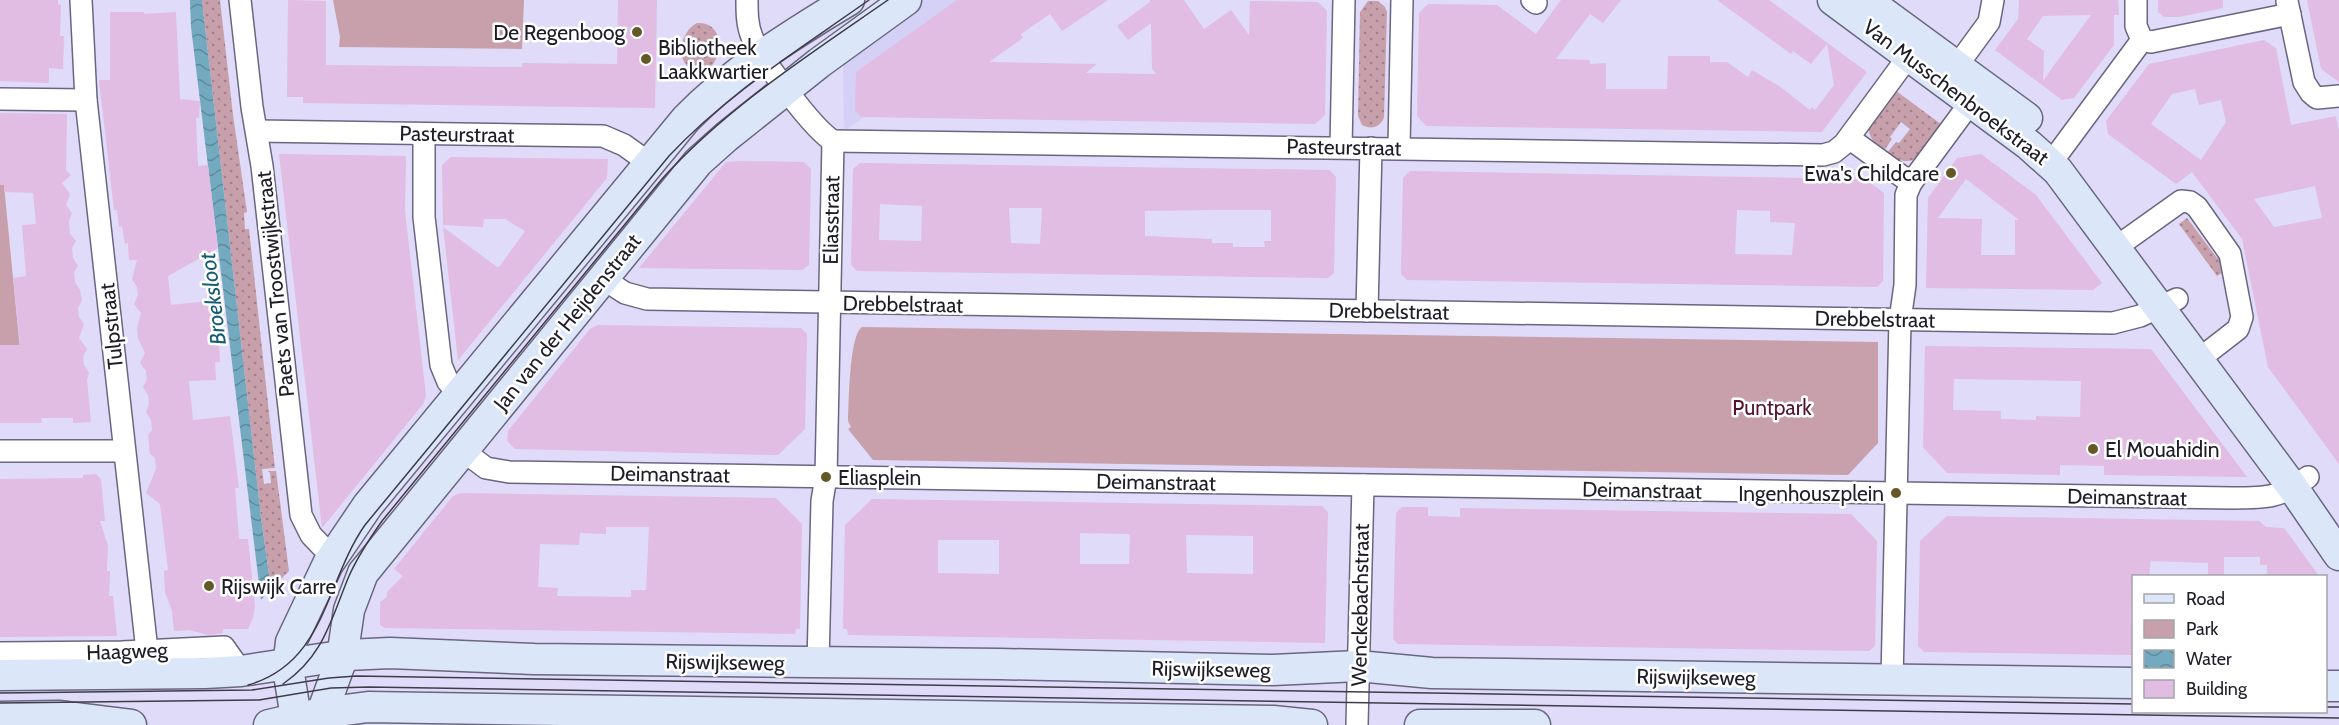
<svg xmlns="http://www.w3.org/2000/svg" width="2339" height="725" font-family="Cabin,sans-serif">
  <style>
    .built { fill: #d5d0f5 }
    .grass { fill: url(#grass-dots) }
    .green { fill: #c7a0ac }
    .water { fill: url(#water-waves) }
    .building { fill: #e1bce3; fill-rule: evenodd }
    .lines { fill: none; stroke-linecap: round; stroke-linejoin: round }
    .street-casing { stroke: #6a6680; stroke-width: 24 }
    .secondary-casing { stroke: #6a6680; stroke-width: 33 }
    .street { stroke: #fff; stroke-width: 21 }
    .secondary { stroke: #dbe7f9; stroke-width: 30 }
    .tram { stroke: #3e3c4a; stroke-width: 1.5 }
    .poi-dot { fill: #645926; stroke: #fff; stroke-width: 2 }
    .labels { text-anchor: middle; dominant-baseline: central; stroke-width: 5; stroke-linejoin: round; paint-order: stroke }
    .poi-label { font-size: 21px; fill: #1e1c27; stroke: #fff; text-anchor: start }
    .street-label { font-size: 21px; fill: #1e1c27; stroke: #fff }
    .park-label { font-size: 21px; fill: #52142f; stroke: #fff }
    .water-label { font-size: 22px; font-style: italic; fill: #145c73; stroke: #fff }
  </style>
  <defs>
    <pattern id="grass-dots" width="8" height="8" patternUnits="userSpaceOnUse" patternTransform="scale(1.5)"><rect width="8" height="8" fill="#c7a0ac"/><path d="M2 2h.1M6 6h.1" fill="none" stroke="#a1828c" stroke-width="1.8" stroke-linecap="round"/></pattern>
    <pattern id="water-waves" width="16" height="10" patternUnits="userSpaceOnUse" patternTransform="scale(1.5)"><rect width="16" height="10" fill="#74aac0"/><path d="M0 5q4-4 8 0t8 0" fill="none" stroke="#5f8a9c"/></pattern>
  </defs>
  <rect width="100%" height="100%" fill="#dfdbf8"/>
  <polygon class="built" points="919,0 1033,0 844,131 843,53"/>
  <g class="grass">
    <polygon points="202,0 220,0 233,115 247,212 244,213 245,229 249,229 275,468 262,469 264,484 271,483 270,473 268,471 276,471 289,571 271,589 261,517"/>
    <path d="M 1368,1 L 1378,1 L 1385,7 L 1387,12 L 1384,117 C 1381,127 1371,130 1362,125 L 1358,116 L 1360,12 Z"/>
    <path d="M 697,23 C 734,21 718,85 692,70 C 674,59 681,31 697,23 Z"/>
    <path d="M 1892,88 L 1945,127 C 1928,147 1916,175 1887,153 L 1896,142 L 1899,143 L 1910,129 L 1901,122 L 1890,137 L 1892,139 L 1884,151 C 1874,143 1869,138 1868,126 Z"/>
    <polygon points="2187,218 2217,258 2219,257 2223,272 2217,276 2179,224"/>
  </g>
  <g class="green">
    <polygon points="333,0 524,0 522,49 339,47 340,37"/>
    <polygon points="0,185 4,185 20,350 0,353"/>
    <path d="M 862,327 L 1878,342 L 1878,443 L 1848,475 L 873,460 L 848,429 L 851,427 L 848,421 C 849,404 849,335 862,327 Z"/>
  </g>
  <polygon class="water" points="190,0 202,0 261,517 271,589 261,600 191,27"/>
  <g class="building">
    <polygon points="0,0 58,0 58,4 61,5 60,36 64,36 63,69 49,68 49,83 0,81"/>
    <polygon points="288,0 326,1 326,65 522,67 522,63 617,64 618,0 657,0 655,108 303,103 303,97 287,97"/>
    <polygon points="957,0 1108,0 1062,31 1050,14 1021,34 1023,38 989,62 1097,64 1086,73 1156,74 1152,69 1151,23 1128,40 1117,26 1150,2 1150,0 1184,0 1204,29 1231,10 1249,35 1250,1 1318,2 1327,11 1325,115 1315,124 861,117 855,111 856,72"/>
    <polygon points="1561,0 1621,0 1603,23 1590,14 1556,59 1590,60 1590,64 1606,63 1606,89 1667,89 1668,56 1710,56 1710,62 1727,62 1748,77 1752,70 1779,86 1810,110 1812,107 1815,110 1834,85 1827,44 1811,64 1793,51 1791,54 1717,0 1769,0 1867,72 1822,132 1426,126 1417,116 1419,13 1428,4 1497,5 1536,34"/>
    <path d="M 2019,0 L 2118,0 L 2119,15 L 2114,15 L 2114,45 L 2074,98 L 2062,100 L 1995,50 L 2018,19 ZM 2091,15 L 2055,64 L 2043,81 L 2044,51 L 2027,39 L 2043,16 Z"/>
    <polygon points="2158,0 2223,0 2223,8 2179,17 2164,17 2158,12"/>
    <polygon points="2307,0 2339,0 2339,82 2321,69"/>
    <polygon points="110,12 144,12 144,14 176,12 180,99 200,101 199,118 196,118 198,166 208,165 218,248 168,276 171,305 217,300 220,362 215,362 216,380 189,381 193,420 230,416 239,488 235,488 239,539 248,539 255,606 253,618 248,629 223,629 223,633 208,635 189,630 174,631 172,611 165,592 164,571 168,570 160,504 146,493 156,469 155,458 150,454 149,444 148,435 152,430 151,420 146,412 149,403 148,395 143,387 147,379 146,371 140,363 145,353 138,338 137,328 141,313 134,304 138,295 137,287 132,279 137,260 129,260 128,243 125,244 122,226 119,227 117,210 114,210 99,80 110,80"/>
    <path d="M 2264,40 L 2276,48 L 2291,125 L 2336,116 L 2339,131 L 2339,464 L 2268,367 L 2242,239 L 2192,172 L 2176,184 L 2108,134 L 2106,121 L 2149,64 ZM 2195,89 L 2199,105 L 2221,100 L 2226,122 L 2201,160 L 2151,124 L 2172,94 ZM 2315,186 L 2322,218 L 2274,227 L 2254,199 Z"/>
    <polygon points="0,113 67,114 66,170 71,175 62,183 70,194 66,205 72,213 69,221 70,234 76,241 72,248 73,258 78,266 74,272 75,282 80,290 82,300 78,308 79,317 84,324 79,338 87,349 83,357 84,365 89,373 87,380 91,422 73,423 73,418 41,418 42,423 0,423 0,345 20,345 13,278 26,276 22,225 36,224 33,193 4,192 4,185 0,185"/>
    <polygon points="279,154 406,156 405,211 426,396 423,404 322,528"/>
    <path d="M 1981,154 L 2036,195 L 2102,283 L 2093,290 L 1926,288 L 1928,198 L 1957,158 ZM 1966,179 L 2019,220 L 2015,220 L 2015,255 L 1981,255 L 1982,219 L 1938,218 Z"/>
    <polygon points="451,157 608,159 607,178 458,360 443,227 497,267 500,266 525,231 505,219 484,219 483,227 443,225 442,165"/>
    <polygon points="739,161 804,162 811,169 809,265 802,270 639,268 726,162"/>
    <path d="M 860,163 L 1330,170 L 1336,177 L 1334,273 L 1328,278 L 857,271 L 851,265 L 853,169 ZM 880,204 L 922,206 L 921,241 L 879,240 ZM 1009,208 L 1042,208 L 1040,244 L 1011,243 ZM 1212,210 L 1271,210 L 1271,241 L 1264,241 L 1265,247 L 1233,247 L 1233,243 L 1212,243 L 1212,239 L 1145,236 L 1145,211 Z"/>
    <path d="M 1410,171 L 1865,179 L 1884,193 L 1883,281 L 1877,287 L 1407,280 L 1401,274 L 1403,178 ZM 1737,210 L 1770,211 L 1770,222 L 1795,223 L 1792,255 L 1735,254 Z"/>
    <polygon points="598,325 801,328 807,334 805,429 778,455 515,449 507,441 508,431 590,329"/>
    <path d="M 1925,346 L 2151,349 L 2247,477 L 2104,475 L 2104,466 L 2060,465 L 2060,475 L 1947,473 L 1923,447 ZM 1954,379 L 2081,381 L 2080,417 L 2036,416 L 2036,420 L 2001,419 L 2001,411 L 1953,410 Z"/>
    <polygon points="96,474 101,479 105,521 100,521 108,546 107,571 110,571 109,596 113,596 117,636 0,637 0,479 83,478 83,475"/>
    <path d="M 461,493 L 776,498 L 802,524 L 800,629 L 796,629 L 795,634 L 385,628 L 380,625 L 380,602 L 387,597 L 387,592 L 403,576 L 394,569 L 453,496 ZM 606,527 L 649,527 L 646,590 L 631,590 L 631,597 L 557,596 L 558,588 L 538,587 L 540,544 L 579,545 L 580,533 L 606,534 Z"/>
    <path d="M 872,499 L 1322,506 L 1328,512 L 1325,643 L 848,635 L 847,629 L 843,629 L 845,525 ZM 1080,533 L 1130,534 L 1129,564 L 1080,564 ZM 1186,535 L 1253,536 L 1253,574 L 1187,573 ZM 938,540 L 999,540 L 999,574 L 938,573 Z"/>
    <polygon points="1402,507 1428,507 1428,516 1460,517 1460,508 1851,514 1877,541 1875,646 1869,651 1398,644 1393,639 1395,544 1396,513"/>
    <polygon points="1947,516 2259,521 2266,527 2284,528 2319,576 2267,576 2267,565 2260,565 2260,557 2224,557 2224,576 2208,576 2208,563 2151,561 2149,576 2132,576 2131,622 2133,623 2133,655 1924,652 1918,646 1920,541"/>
  </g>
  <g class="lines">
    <defs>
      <g id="street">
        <polyline points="81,0 86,100 147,651"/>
        <polyline points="240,0 252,107 262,166 301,515 311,535 332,557"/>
        <path d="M 747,0 C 747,13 747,25 752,37 C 761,59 813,129 833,141"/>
        <polyline points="1532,0 1536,3"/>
        <polyline points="2136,0 2136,26 2142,40 2151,42 2290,14"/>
        <polyline points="2287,1 2304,82 2311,93 2317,98 2339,96"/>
        <polyline points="1948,78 1989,22 1993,0"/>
        <polyline points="0,99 86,100"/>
        <polyline points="257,131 603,136 624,145 649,163"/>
        <polyline points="424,134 424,217 441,365 448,382 459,394"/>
        <polyline points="1849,138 1911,183 1979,91"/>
        <polyline points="833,141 1823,155 1834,152 1844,144 1916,46"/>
        <polyline points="1341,147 1344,0"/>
        <polyline points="1399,147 1402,0"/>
        <polyline points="2051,163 2142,40"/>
        <polyline points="2115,248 2181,201 2190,202 2197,207 2230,254 2242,317 2238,329 2198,360"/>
        <polyline points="602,278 625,293 647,299 2113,323 2140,316 2177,299"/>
        <polyline points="1367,311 1371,148"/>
        <path d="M 462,450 L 486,468 L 509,472 L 2233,498 C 2267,498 2280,498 2308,477"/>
        <polyline points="0,451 124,451"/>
        <polyline points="0,653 122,652 224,647 241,671"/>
        <polyline points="818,663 822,501 826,477 833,141"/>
        <polyline points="1892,680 1900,320 1905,285 1906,195 1911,183"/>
        <polyline points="1357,725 1363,485"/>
      </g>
      <g id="secondary">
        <polyline points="1833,0 2029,145 2058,171 2293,488 2339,555"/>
        <polyline points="1866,0 2027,118"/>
        <polyline points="0,675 205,673 241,671 347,655 390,653 534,659 1000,664 1273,670 1358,666 1432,673 2134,683"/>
        <polyline points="2326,686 2339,686"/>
        <polyline points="322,713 342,658 349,610 363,573 698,162 726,137 819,63 906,0"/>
        <polyline points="0,717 58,716 131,725"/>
        <path d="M 296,718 L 288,668 L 291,642 L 328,564 L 368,505 L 686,119 C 733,71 791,35 849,0"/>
        <polyline points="269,725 322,713 368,707 1273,721 1312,725"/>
        <polyline points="1420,725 1535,725"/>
      </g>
    </defs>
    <use href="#street" class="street-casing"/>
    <use href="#secondary" class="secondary-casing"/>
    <use href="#street" class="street"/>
    <use href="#secondary" class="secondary"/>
    <g class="tram">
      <path d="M 283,684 C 324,656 331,619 349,576 C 358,556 370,538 382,521 L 662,179 C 727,107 809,55 888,0"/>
      <path d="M 248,685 C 326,663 325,582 365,525 L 669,156 C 727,94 800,49 869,0"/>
      <polyline points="0,693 252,690 329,678 356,676 2134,704"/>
      <polyline points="0,703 259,700 331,688 369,687 2339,718"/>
      <polyline points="2326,707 2339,707"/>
    </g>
  </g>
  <g class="poi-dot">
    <circle cx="637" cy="32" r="6"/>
    <circle cx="646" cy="59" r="6"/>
    <circle cx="1951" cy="173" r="6"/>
    <circle cx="2093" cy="449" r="6"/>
    <circle cx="826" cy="477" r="6"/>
    <circle cx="1896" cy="493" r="6"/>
    <circle cx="209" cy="586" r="6"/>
  </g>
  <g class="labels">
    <g class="poi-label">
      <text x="625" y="32" text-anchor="end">De Regenboog</text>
      <text x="658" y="47">Bibliotheek<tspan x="658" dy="24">Laakkwartier</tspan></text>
      <text x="1939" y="173" text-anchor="end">Ewa's Childcare</text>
      <text x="2105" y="449">El Mouahidin</text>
      <text x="838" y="477">Eliasplein</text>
      <text x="1884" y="493" text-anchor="end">Ingenhouszplein</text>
      <text x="221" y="586">Rijswijk Carre</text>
    </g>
    <g class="street-label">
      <text transform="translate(1956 92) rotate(37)">Van Musschenbroekstraat</text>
      <text transform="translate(457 134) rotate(1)">Pasteurstraat</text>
      <text transform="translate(1344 147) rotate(1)">Pasteurstraat</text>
      <text transform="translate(831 220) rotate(-89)">Eliasstraat</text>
      <text transform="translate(275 284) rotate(-96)">Paets van Troostwijkstraat</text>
      <text transform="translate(903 304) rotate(1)">Drebbelstraat</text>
      <text transform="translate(1389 311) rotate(1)">Drebbelstraat</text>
      <text transform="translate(1875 319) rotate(1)">Drebbelstraat</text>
      <text transform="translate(567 322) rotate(-51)">Jan van der Heijdenstraat</text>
      <text transform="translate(111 326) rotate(-96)">Tulpstraat</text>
      <text transform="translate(670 474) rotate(1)">Deimanstraat</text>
      <text transform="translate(1156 482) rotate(1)">Deimanstraat</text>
      <text transform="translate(1642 490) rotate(1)">Deimanstraat</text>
      <text transform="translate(2127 497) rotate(1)">Deimanstraat</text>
      <text transform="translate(1360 605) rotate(-89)">Wenckebachstraat</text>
      <text transform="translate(127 651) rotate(-2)">Haagweg</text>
      <text transform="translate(725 662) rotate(1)">Rijswijkseweg</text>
      <text transform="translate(1211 669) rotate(1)">Rijswijkseweg</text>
      <text transform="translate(1696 677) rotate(1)">Rijswijkseweg</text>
    </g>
    <g class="park-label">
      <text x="1772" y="407">Puntpark</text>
    </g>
    <g class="water-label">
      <text transform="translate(213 299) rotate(-97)">Broeksloot</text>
    </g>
  </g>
  <rect x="2132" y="575" width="195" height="138" fill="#ffffff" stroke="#a5a4a9" stroke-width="1.5"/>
  <rect x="2144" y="594" width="30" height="9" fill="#dbe7f9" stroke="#a5a4a9" stroke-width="1.5"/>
  <text x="2186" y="605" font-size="18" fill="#1e1c27">Road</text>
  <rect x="2144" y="620" width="30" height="18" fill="#c7a0ac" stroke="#a5a4a9" stroke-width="1.5"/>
  <text x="2186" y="635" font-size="18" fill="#1e1c27">Park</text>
  <rect x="2144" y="650" width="30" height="18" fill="url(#water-waves)" stroke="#a5a4a9" stroke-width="1.5"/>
  <text x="2186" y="665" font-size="18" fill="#1e1c27">Water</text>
  <rect x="2144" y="680" width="30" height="18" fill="#e1bce3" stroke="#a5a4a9" stroke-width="1.5"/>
  <text x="2186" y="695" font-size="18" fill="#1e1c27">Building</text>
</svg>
